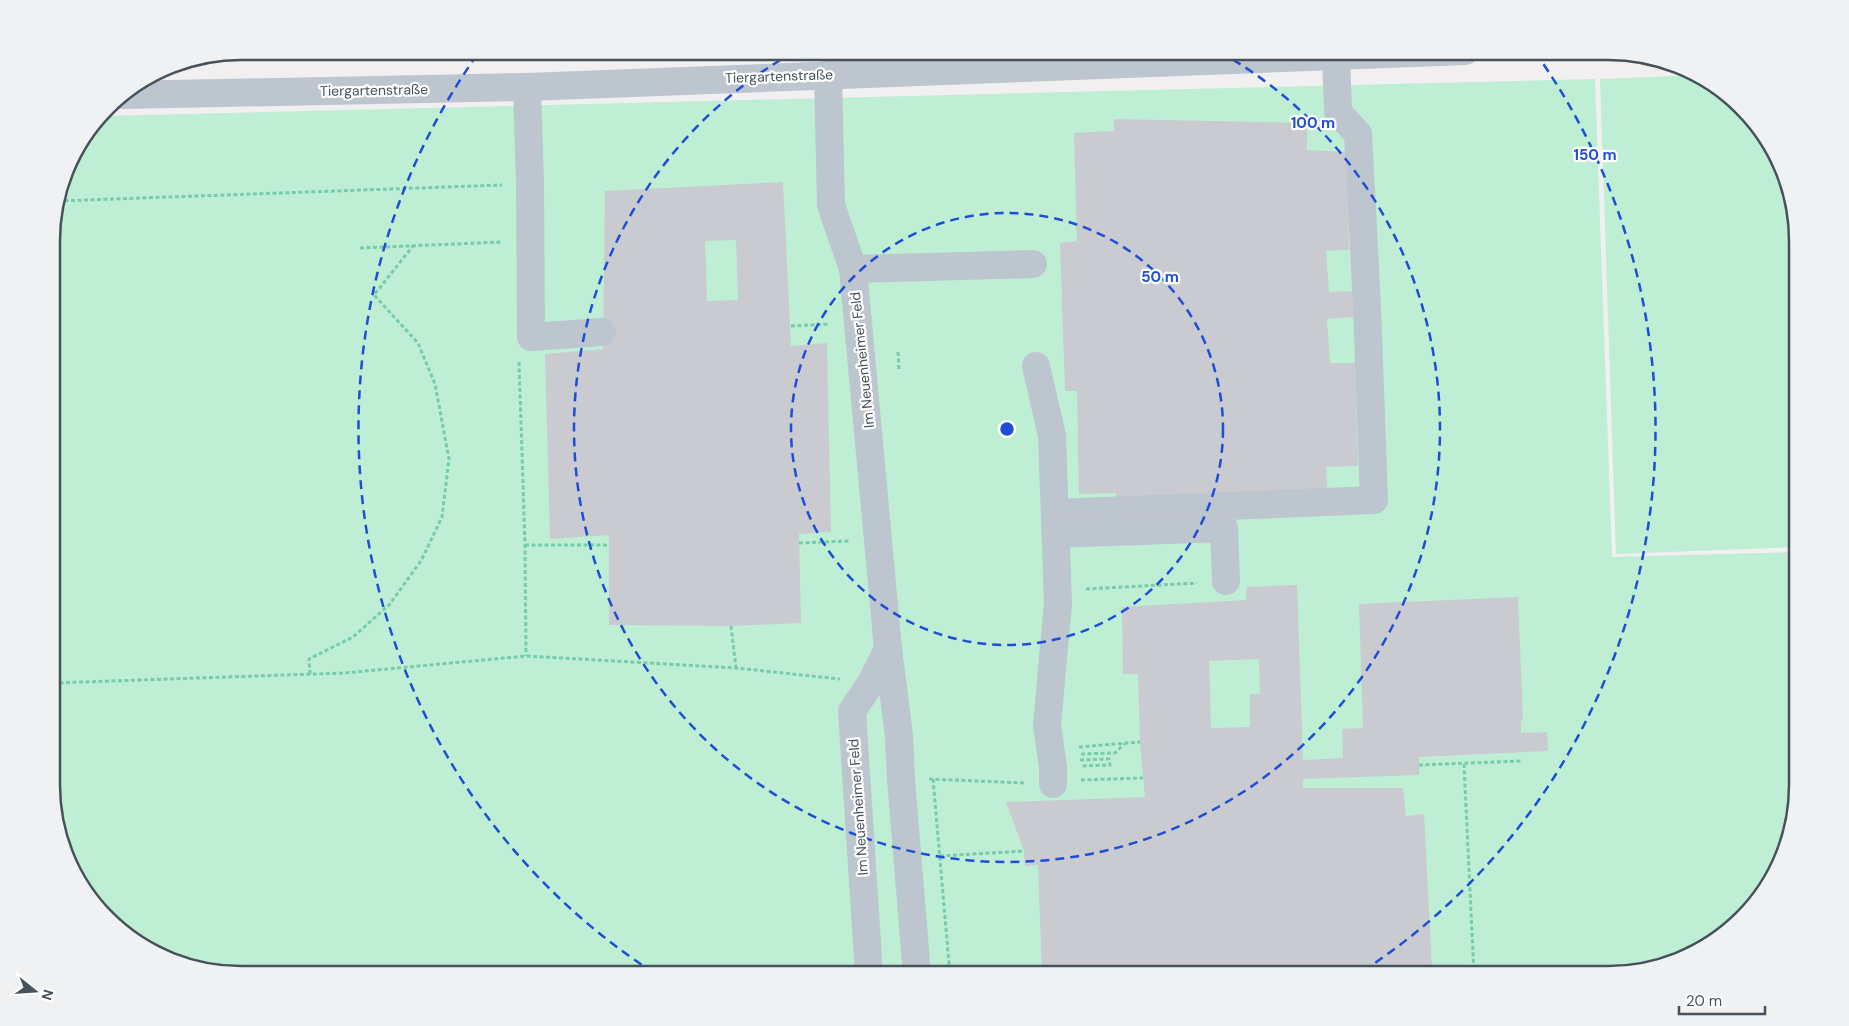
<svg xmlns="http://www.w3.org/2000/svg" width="1849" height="1026" font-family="'DM Sans',sans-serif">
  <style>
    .grass { fill: url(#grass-tufts) }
    .garden { fill: #beefd4 }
    .building { fill: #c9cbd1; fill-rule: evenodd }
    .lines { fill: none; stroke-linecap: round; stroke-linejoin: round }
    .path { stroke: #76cda7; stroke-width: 3; stroke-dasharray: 4 2.5; stroke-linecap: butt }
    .minor { stroke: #bdc5ce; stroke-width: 28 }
    .ring { fill: none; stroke: #1d4ed8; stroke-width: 2.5; stroke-dasharray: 9 6 }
    .labels { text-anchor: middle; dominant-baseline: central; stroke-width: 4.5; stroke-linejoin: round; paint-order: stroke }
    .street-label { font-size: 14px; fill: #47515c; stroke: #fff }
    .rim { fill: none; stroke: #47515c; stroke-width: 2.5 }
    .centre { fill: #1d4ed8; stroke: #fff; stroke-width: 2.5 }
    .ring-label { font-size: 15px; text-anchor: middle; font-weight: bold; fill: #1d4ed8; stroke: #fff; stroke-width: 4.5; stroke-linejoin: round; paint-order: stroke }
  </style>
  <defs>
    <pattern id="grass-tufts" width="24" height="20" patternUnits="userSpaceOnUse" patternTransform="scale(1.25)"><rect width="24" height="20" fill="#beefd4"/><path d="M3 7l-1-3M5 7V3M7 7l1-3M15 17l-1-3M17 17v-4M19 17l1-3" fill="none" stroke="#9cc4af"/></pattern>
  </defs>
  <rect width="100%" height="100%" fill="#f1efef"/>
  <polygon class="grass" points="584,51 736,51 584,58"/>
  <g class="garden">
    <polygon points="1698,75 1703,77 1766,136 1788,180 1797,229 1797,547 1616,554 1600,79"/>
    <polygon points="1595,79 1612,557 1797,552 1797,797 1772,880 1742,919 1703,949 1620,974 241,975 192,968 146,949 83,890 53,809 53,217 71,157 103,116"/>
  </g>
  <g class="building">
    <polygon points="241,51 282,51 282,53 228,55"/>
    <polygon points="1114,119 1307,123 1307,150 1346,152 1349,250 1326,251 1329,292 1354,291 1354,317 1327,319 1330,363 1355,363 1358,466 1326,467 1328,496 1115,500 1116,493 1079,494 1077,391 1065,391 1060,243 1077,241 1074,133 1114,131"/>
    <path d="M 783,182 L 791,346 L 827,343 L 831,532 L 799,534 L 801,623 L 731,626 L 609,625 L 609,535 L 550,539 L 545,354 L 603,349 L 605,191 ZM 736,240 L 738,300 L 707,301 L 705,241 Z"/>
    <path d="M 1297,585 L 1303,760 L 1343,758 L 1342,729 L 1363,728 L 1359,604 L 1518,597 L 1523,720 L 1521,721 L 1521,733 L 1547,732 L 1548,751 L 1419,757 L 1419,775 L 1303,779 L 1303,788 L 1403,788 L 1406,816 L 1424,814 L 1432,969 L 1413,970 L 1413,974 L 1042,975 L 1038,865 L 1025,866 L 1024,851 L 1006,802 L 1145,797 L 1140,742 L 1138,674 L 1123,674 L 1122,607 L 1246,600 L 1247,587 ZM 1259,659 L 1260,694 L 1250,694 L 1250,727 L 1211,728 L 1209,661 Z"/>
  </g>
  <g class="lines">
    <g class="path">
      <polyline points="58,201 502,185"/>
      <polyline points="360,248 502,242"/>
      <polyline points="791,326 830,324"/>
      <polyline points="898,352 899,369"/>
      <polyline points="519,362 525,545 526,656"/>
      <polyline points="799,543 851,541"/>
      <polyline points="525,545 609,545"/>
      <polyline points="1086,589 1197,583"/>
      <polyline points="731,626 736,668"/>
      <polyline points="310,674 309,659 353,637 389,605 421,561 442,517 449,459 435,384 418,343 374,295 413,246"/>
      <polyline points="53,683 344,673 526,656 736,668 840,679"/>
      <polyline points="1079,747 1140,742"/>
      <polyline points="1081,754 1115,753 1124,744"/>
      <polyline points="1080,760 1109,759 1110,765 1082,766"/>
      <polyline points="1464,764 1474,974"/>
      <polyline points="1419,765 1522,761"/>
      <polyline points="929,779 1025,783"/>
      <polyline points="933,779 950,975"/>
      <polyline points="1081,780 1143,778"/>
      <polyline points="940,856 1024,851"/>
    </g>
    <g class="minor">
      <polyline points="828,74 831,205 853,269 888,649"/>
      <polyline points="527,87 530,184 531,337 602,332"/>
      <polyline points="122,95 527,87 1465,51"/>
      <polyline points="853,269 1033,264"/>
      <polyline points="1036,366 1052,436 1058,603 1047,725 1053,767 1053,784"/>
      <polyline points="1055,513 1374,500 1367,307 1358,134 1338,112 1336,55"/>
      <polyline points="1056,534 1224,528 1226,581"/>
      <polyline points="869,975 852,711 871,683 888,649 899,736 901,779 917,975"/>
    </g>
  </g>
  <g class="ring">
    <circle cx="1007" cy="429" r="216"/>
    <path d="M1220 52A433 433 0 1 1 794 52"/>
    <path d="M654 973A649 649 0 0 1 479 52M1535 52A649 649 0 0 1 1360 973"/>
  </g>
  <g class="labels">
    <g class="street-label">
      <text transform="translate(779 76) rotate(-2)">Tiergartenstraße</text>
      <text transform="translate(374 90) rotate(-1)">Tiergartenstraße</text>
      <text transform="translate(862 360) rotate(-96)">Im Neuenheimer Feld</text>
      <text transform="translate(858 807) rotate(-94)">Im Neuenheimer Feld</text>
    </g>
  </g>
  <path d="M0 0H1849V1026H0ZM241 60H1608A181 181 0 0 1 1789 241V785A181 181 0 0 1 1608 966H241A181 181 0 0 1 60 785V241A181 181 0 0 1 241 60Z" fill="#f0f1f2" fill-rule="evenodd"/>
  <path class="rim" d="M241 60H1608A181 181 0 0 1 1789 241V785A181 181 0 0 1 1608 966H241A181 181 0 0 1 60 785V241A181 181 0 0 1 241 60Z"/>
  <circle cx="1007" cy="429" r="8" class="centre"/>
  <g class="ring-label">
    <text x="1313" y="128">100 m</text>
    <text x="1595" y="160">150 m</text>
    <text x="1160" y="282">50 m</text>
  </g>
  <g transform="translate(35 991) rotate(107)" stroke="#ffffff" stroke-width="4" paint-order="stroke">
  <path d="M0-4L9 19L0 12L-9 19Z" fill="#47515c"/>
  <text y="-8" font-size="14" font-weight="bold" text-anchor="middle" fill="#47515c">N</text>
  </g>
  <path d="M1679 1006v8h86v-8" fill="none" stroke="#47515c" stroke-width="2.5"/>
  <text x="1686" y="1006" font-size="15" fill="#47515c" stroke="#ffffff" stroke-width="4" paint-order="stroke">20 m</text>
</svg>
